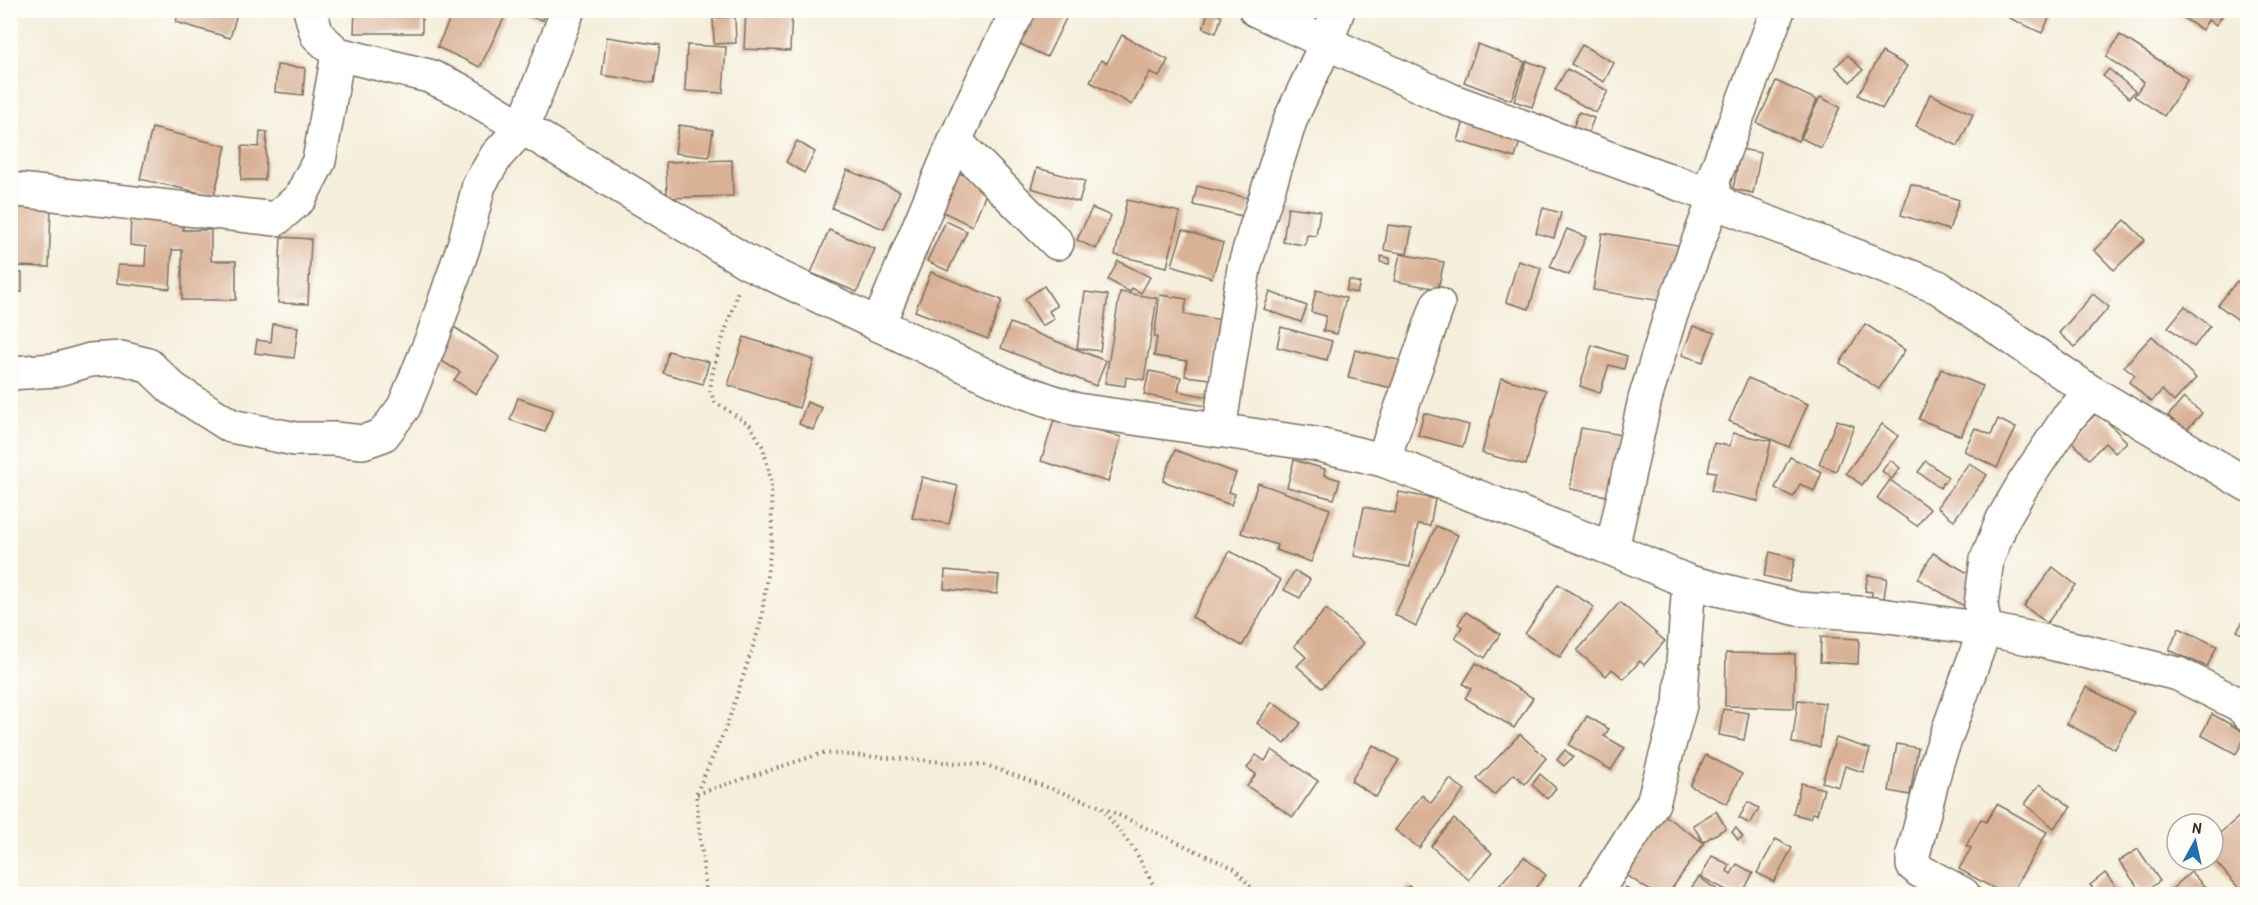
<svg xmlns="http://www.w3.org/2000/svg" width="2258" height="905" font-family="'Patrick Hand',sans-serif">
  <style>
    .building { fill: #d9b195 }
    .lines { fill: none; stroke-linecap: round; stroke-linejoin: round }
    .minor-casing { stroke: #7c6f60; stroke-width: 36 }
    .path { stroke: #7c6f60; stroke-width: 4; stroke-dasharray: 1.5 4.5; stroke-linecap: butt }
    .minor { stroke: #fff; stroke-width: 33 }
  </style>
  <rect width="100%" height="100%" fill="#fdfcf7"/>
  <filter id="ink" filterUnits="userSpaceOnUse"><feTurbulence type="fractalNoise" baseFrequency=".0167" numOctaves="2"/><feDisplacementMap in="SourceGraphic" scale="12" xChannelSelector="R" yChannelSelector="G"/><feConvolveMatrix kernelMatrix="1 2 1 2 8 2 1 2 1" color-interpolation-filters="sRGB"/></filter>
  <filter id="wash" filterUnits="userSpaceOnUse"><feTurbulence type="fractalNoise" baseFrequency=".008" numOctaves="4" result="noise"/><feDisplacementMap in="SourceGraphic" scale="24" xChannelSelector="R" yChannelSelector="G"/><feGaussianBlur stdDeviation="1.35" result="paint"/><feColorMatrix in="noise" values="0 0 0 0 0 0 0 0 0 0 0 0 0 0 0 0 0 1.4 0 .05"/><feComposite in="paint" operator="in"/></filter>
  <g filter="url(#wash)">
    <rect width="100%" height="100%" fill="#f4eeda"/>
    <g id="blocks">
      <g class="building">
        <polygon points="179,10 238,10 230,38 176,22"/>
        <polygon points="355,10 422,10 422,33 354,33"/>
        <polygon points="454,10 498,10 506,14 480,67 437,47"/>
        <polygon points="515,10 546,10 543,20 514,13"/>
        <polygon points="746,10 792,11 790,51 744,49"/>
        <polygon points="1037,10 1070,10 1047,57 1020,44"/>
        <polygon points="2005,10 2053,10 2042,33 2003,15"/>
        <polygon points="2171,10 2226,10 2216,25 2208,20 2202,30"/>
        <polygon points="1208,12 1222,16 1216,33 1203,28"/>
        <polygon points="735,17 736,43 714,44 713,18"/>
        <polygon points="1122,35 1168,60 1159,77 1150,72 1132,105 1090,82 1101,60 1107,63"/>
        <polygon points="2120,35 2188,79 2164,116 2134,96 2144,82 2106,57"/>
        <polygon points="607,37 660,45 654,83 602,75"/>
        <polygon points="1478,44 1525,62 1511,100 1464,82"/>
        <polygon points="687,45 726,47 723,93 685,91"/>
        <polygon points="1582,45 1614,63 1604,82 1571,64"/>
        <polygon points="1882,52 1907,66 1882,109 1858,95"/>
        <polygon points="1848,55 1863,70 1850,82 1835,67"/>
        <polygon points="1527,61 1546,68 1532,107 1514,101"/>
        <polygon points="277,65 305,68 303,95 275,92"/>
        <polygon points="1567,69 1608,91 1596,113 1555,90"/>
        <polygon points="2109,69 2135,91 2129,98 2103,76"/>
        <polygon points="1776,81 1817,100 1798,141 1757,123"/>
        <polygon points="1930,94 1973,114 1958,146 1916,126"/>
        <polygon points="1820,97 1840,107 1821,148 1801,138"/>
        <polygon points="1579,112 1594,118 1587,136 1572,130"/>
        <polygon points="1465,117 1522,134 1515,158 1458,141"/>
        <polygon points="679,125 713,130 709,157 675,153"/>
        <polygon points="152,128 226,146 214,196 140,179"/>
        <polygon points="260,131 267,132 265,180 241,180 242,146 259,147"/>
        <polygon points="797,141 815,152 804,173 786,162"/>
        <polygon points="1741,149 1761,153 1753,193 1733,189"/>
        <polygon points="732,160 733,196 667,198 666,162"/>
        <polygon points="1037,168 1085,181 1079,202 1031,188"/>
        <polygon points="847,170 900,191 884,229 832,208"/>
        <polygon points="955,171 989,187 972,226 937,209"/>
        <polygon points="1911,184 1959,200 1949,230 1901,215"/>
        <polygon points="1197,186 1252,199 1247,217 1193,205"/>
        <polygon points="1127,200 1180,212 1167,267 1115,255"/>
        <polygon points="10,204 51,205 49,267 10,266"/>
        <polygon points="1288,207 1320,211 1316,236 1307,235 1305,245 1283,242"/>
        <polygon points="131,208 184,211 183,230 211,230 211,261 236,261 236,300 182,300 182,250 172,250 170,289 117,283 118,265 145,266 146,247 130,245"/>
        <polygon points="1092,208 1111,216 1096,249 1077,240"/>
        <polygon points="1543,208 1561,213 1554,238 1536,233"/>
        <polygon points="2125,220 2145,240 2114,270 2094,250"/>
        <polygon points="946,221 967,231 948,271 927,261"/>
        <polygon points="1388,225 1412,228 1407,254 1384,250"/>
        <polygon points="1567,229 1586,237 1569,275 1550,267"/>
        <polygon points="829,230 875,249 857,292 811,273"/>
        <polygon points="1183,230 1223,243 1212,278 1172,265"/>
        <polygon points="1602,233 1678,245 1668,302 1593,290"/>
        <polygon points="281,237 311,239 308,304 278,303"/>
        <polygon points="1400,254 1444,262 1438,289 1394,281"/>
        <polygon points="1381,256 1390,258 1389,264 1380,262"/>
        <polygon points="1118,261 1150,277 1141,293 1132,288 1130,292 1108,280"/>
        <polygon points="1518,261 1541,268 1529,309 1506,302"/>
        <polygon points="931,272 1002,300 988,339 915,311"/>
        <polygon points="10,273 22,273 22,292 10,293"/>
        <polygon points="1349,280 1360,283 1357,293 1346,291"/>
        <polygon points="2237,281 2248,290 2248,327 2218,305"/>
        <polygon points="1044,286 1057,306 1049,311 1054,319 1042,326 1025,299"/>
        <polygon points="1316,290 1346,298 1337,334 1323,331 1326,316 1311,312"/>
        <polygon points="1085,292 1108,295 1100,351 1077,348"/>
        <polygon points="1120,292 1157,298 1144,380 1126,377 1125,386 1105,383"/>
        <polygon points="1270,292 1307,306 1301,322 1264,309"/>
        <polygon points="2093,294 2109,307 2075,347 2059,333"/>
        <polygon points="1160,295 1187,299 1184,314 1229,321 1224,349 1215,348 1210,379 1185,376 1187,361 1154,356 1157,337 1154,337"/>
        <polygon points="2185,306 2210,326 2194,347 2168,327"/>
        <polygon points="1010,323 1106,361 1096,386 1001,348"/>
        <polygon points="273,324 298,327 294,358 255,353 257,340 271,342"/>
        <polygon points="1865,324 1905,350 1879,389 1840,363"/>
        <polygon points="1693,326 1715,333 1703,362 1682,355"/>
        <polygon points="454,327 500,357 476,394 454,380 460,372 435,357"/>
        <polygon points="1281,327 1332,341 1327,360 1277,347"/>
        <polygon points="2152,336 2196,378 2174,402 2162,390 2151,402 2129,382 2135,375 2124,366"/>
        <polygon points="744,337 814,360 799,408 728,385"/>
        <polygon points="1592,345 1627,356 1624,369 1609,365 1600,393 1580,386"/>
        <polygon points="1355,350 1407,362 1401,390 1348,378"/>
        <polygon points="668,351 709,362 703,384 663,373"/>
        <polygon points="1941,369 1983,386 1961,436 1919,419"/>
        <polygon points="1149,371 1181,377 1178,391 1208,397 1206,406 1144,395"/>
        <polygon points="1501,378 1546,390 1526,465 1482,453"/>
        <polygon points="1748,378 1808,404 1789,447 1729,421"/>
        <polygon points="518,398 553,410 545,432 510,420"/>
        <polygon points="2184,398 2202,413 2186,431 2168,416"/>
        <polygon points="807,402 822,408 813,430 799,424"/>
        <polygon points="2098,412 2127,442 2115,453 2105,443 2089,459 2069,439"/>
        <polygon points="1424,413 1469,425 1463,447 1418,435"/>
        <polygon points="1055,417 1121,437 1108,482 1041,461"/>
        <polygon points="1998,419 2016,428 1997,468 1964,451 1975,428 1991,435"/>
        <polygon points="1837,420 1854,426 1836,471 1819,464"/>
        <polygon points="1882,424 1898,436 1862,485 1846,473"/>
        <polygon points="1581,428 1628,436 1620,482 1610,480 1607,496 1570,489"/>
        <polygon points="1733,433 1771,441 1758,501 1711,491 1716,472 1708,471 1714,443 1730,446"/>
        <polygon points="1175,450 1236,473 1229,492 1235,494 1231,505 1163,481"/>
        <polygon points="1790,457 1822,472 1814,491 1800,484 1793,497 1775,488"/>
        <polygon points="1294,460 1325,469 1324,475 1340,480 1334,499 1287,487"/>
        <polygon points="1890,460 1900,468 1892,479 1882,471"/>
        <polygon points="1926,461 1948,477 1940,488 1918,472"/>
        <polygon points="1969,463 1987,475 1954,520 1937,507"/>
        <polygon points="922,477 958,486 949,524 912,518"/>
        <polygon points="1890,480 1930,509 1917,526 1877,498"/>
        <polygon points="1258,483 1330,509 1311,562 1276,550 1277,545 1241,533"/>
        <polygon points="1399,492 1435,499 1430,526 1418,524 1410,567 1354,556 1364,507 1395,513"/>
        <polygon points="1436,526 1458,535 1416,626 1395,615"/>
        <polygon points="1230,551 1281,580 1242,646 1192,617"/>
        <polygon points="1770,552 1795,559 1789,582 1764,576"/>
        <polygon points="1933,553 1980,580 1964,606 1918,579"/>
        <polygon points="2053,567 2076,585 2047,623 2024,606"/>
        <polygon points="945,570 999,575 997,594 944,589"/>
        <polygon points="1294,571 1310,579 1300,598 1284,590"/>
        <polygon points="1868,575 1887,578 1884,598 1872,597 1872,592 1865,591"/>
        <polygon points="1558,584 1594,607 1560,657 1525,634"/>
        <polygon points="1620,602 1665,641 1644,665 1640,661 1624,679 1612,669 1606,676 1577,651"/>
        <polygon points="1326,609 1364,643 1322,688 1297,666 1306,657 1294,646"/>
        <polygon points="1466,612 1500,634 1485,658 1455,638 1462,627 1458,624"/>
        <polygon points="2248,613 2248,638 2237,631"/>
        <polygon points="2179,628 2217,646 2207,667 2169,650"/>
        <polygon points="1821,637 1859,639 1858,664 1820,662"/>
        <polygon points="1726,653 1795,654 1794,708 1725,706"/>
        <polygon points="1476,663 1533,698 1514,728 1465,698 1471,689 1463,684"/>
        <polygon points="2086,687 2134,712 2115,749 2067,724"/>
        <polygon points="1798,700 1825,703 1820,747 1792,743"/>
        <polygon points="1272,702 1301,723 1285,744 1257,723"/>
        <polygon points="1723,709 1749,713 1744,740 1719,735"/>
        <polygon points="2212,714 2247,734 2236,754 2201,735"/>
        <polygon points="1587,716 1609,729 1604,736 1625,748 1611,770 1569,745"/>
        <polygon points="1520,734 1546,758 1525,784 1514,774 1494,795 1477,779"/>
        <polygon points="1836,738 1870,749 1863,772 1845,766 1839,787 1822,782"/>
        <polygon points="1897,744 1918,748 1910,795 1889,791"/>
        <polygon points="1373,745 1399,760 1376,797 1351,781"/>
        <polygon points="1272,750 1318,781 1293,817 1247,786 1256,774 1247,768 1256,755 1265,761"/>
        <polygon points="1565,750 1573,757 1564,766 1557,760"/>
        <polygon points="1706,755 1742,774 1727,804 1690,786"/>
        <polygon points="1540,774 1556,788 1547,799 1532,785"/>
        <polygon points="1450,779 1465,790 1419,848 1395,830 1422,795 1431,803"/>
        <polygon points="1801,783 1824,789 1817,814 1812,813 1810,818 1793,814"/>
        <polygon points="2040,784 2071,807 2054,828 2025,804"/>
        <polygon points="1748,802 1759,808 1750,824 1739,818"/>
        <polygon points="1997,804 2047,832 2011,894 2004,894 1959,869 1971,848 1966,846 1981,819 1986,822"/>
        <polygon points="1716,811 1726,828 1703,842 1693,825"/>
        <polygon points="1662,814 1704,843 1668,894 1655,894 1622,872"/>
        <polygon points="2240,816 2248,825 2248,894 2244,894 2213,859 2213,839"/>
        <polygon points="1454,819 1492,853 1469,880 1431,846"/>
        <polygon points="1736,828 1743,837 1738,840 1732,832"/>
        <polygon points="1776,839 1792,848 1774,882 1757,873"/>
        <polygon points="2138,849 2160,881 2142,893 2119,861"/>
        <polygon points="1712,856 1730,865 1727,871 1731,874 1737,864 1753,873 1742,894 1734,894 1701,877"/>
        <polygon points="1524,857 1546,875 1530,894 1492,894"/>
        <polygon points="2191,872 2206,888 2199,894 2166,894"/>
        <polygon points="2105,873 2122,894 2098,894 2090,885"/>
        <polygon points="1699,877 1723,894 1687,894"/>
        <polygon points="1409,886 1416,894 1399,894"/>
        <polygon points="1626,887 1634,894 1620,894"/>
      </g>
    </g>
  </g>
  <g filter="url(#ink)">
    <use href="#blocks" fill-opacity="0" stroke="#7c6f60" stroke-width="1.5"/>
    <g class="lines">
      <defs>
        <g id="minor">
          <polyline points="310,10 317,35 338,54 429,76 458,89 747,262 1008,386 1077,410 1315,444 1383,460 1612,549 1689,582 1798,609 1873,614 1985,629 2038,640 2178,674 2240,705 2248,714"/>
          <polyline points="1256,10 1453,101 1715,197 1670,317 1645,399 1612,549"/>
          <polyline points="1778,10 1713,180 1715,197 1727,207 1938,287 2091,392 2067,419 2024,483 2003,519 1987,559 1981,605 1985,629 1937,762 1913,855 1913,865 1920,871 1963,894"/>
          <polyline points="955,141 1057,243"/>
          <polyline points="10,189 276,219 300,198 319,161 338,54"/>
          <path d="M 878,325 C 923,219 963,111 1019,10"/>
          <polyline points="10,373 55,370 90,360 121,358 148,365 173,389 231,426 295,439 334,439 363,442 383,435 404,407 433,336 465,242 479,185 497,155 523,127 568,10"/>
          <polyline points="2091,392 2248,485"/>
          <polyline points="1219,430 1244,268 1254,234 1291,118 1326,44 1338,10"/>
          <polyline points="1383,460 1438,304"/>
          <polyline points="1595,894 1653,803 1680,705 1689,582"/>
        </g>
      </defs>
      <use href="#minor" class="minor-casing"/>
      <g class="path">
        <polyline points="697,794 823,753 986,765 1099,806 1235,869 1257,894"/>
        <polyline points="1101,808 1134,849 1158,894"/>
        <polyline points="706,894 696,794 727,725 761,622 772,538 771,481 763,447 750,425 715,402 710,391 713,369 738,291"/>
      </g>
      <use href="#minor" class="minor"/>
    </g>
  </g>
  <rect width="2258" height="905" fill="none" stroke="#fdfcf7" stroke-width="36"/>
  <g transform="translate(2195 842) rotate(8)"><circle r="28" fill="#fdfcf7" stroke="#afa8a0" stroke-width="1.5"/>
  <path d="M0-4.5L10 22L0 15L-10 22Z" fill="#1f6fb2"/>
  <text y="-9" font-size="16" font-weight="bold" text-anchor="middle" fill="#3b2a1e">N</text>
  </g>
</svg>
